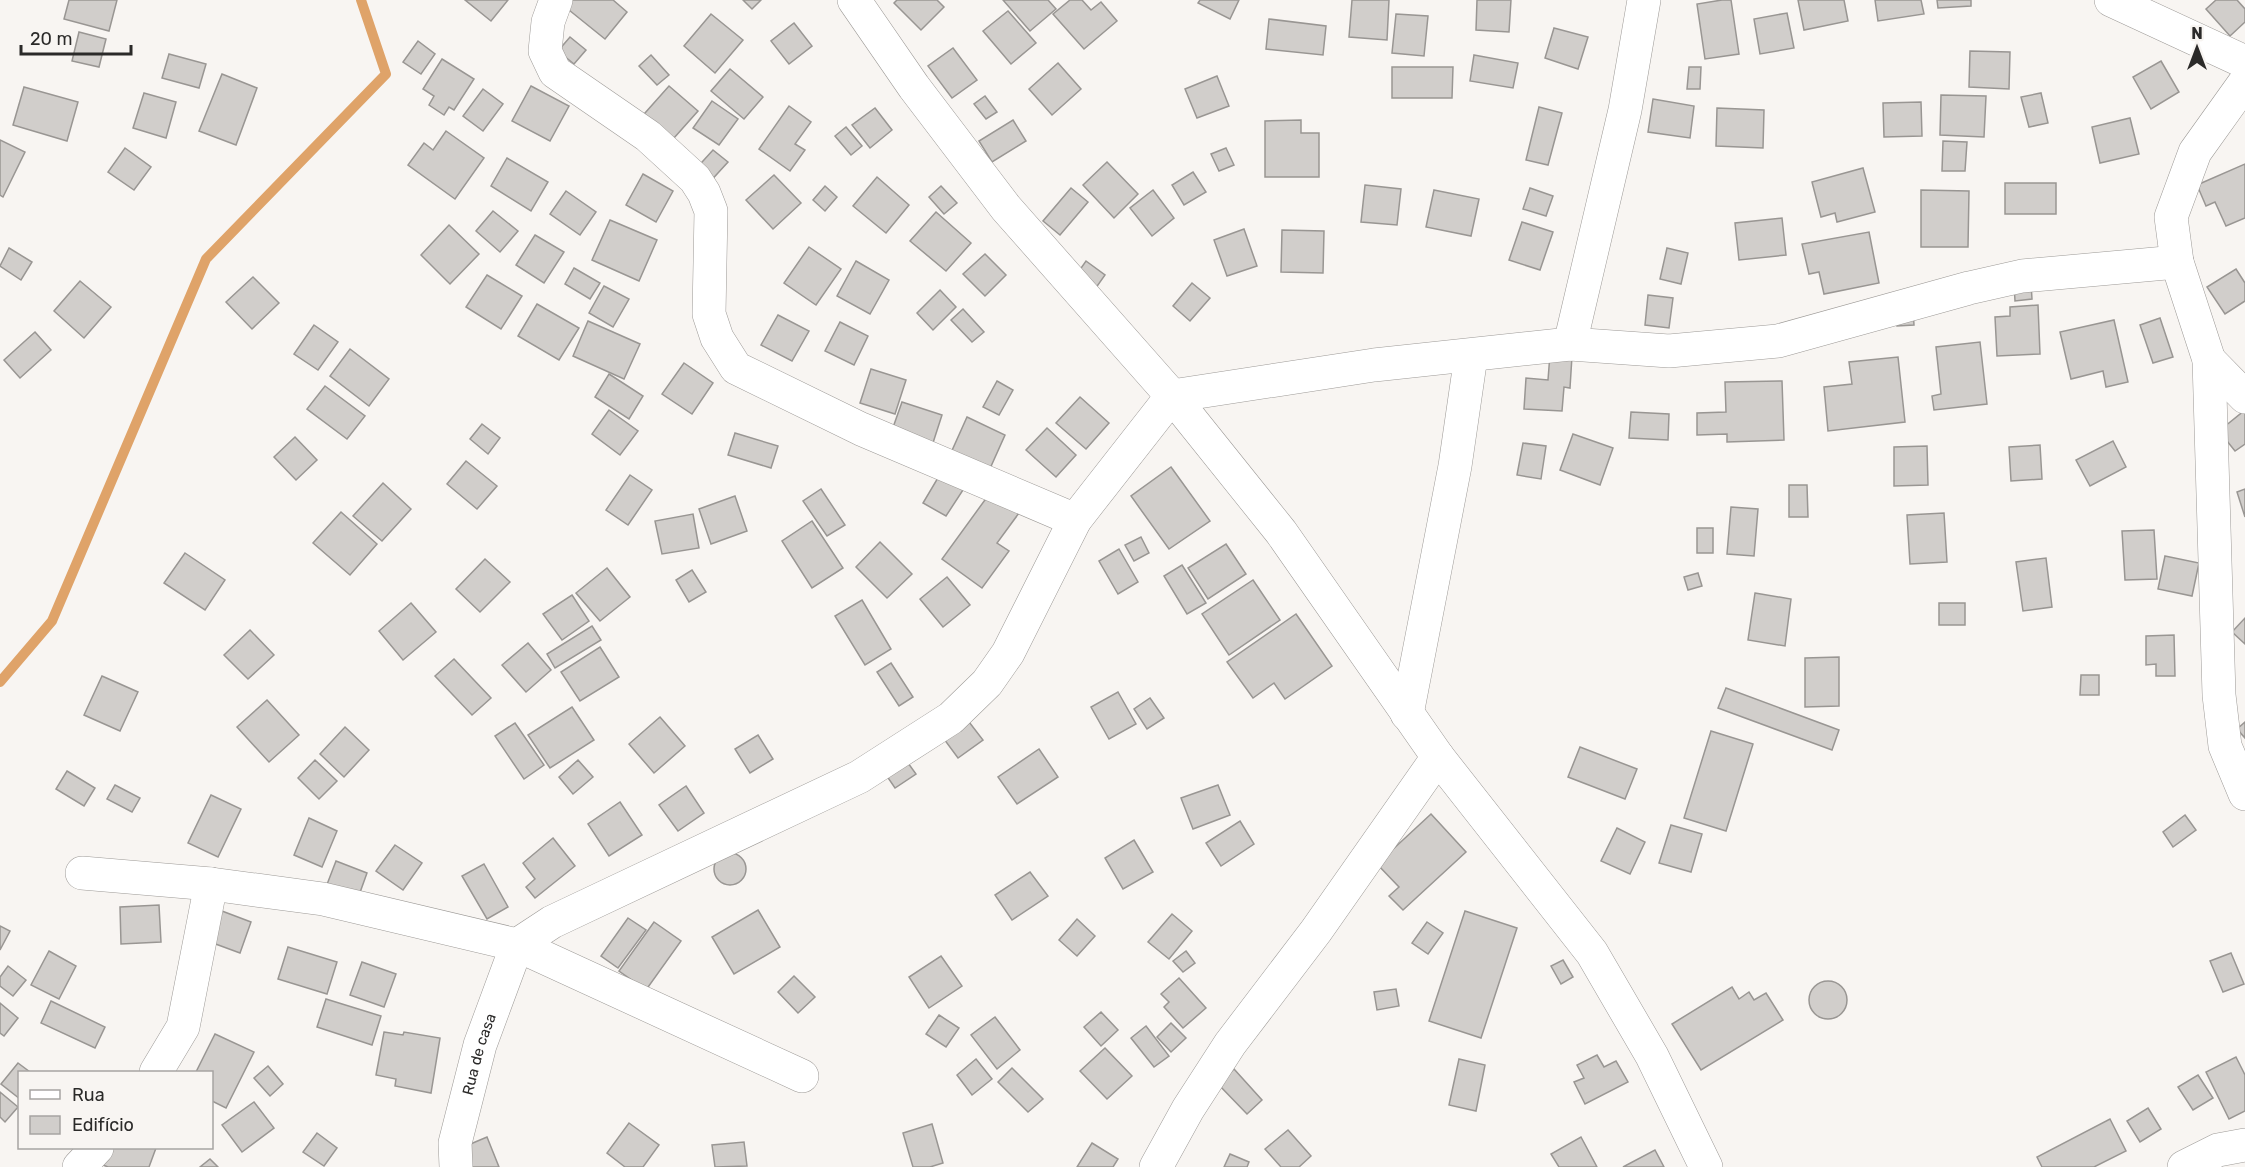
<svg xmlns="http://www.w3.org/2000/svg" width="2245" height="1167" font-family="Rubik,sans-serif">
  <style>
    .lines { fill: none; stroke-linecap: round; stroke-linejoin: round }
    .stream { stroke: #dfa369; stroke-width: 10 }
    .building { fill: #d1cecb; stroke: #999693; stroke-width: 1.5 }
    .minor-casing { stroke: #9d9a97; stroke-width: 34 }
    .minor { stroke: #fff; stroke-width: 33 }
    .labels { text-anchor: middle; dominant-baseline: central; stroke-width: 4.5; stroke-linejoin: round; paint-order: stroke }
    .street-label { font-size: 15px; fill: #2b2a29; stroke: #f8f5f2 }
  </style>
  <rect width="100%" height="100%" fill="#f8f5f2"/>
  <g class="lines">
    <polyline class="stream" points="0,682 52,621 206,259 386,74 361,0"/>
  </g>
  <g class="building">
    <polygon points="69,0 117,0 109,31 64,19"/>
    <polygon points="465,0 508,0 491,21"/>
    <polygon points="569,0 613,0 627,12 605,39 564,6"/>
    <polygon points="743,0 761,0 752,9"/>
    <polygon points="897,0 937,0 944,7 921,30 894,3"/>
    <polygon points="1003,0 1048,0 1056,9 1030,31"/>
    <polygon points="1070,0 1082,0 1091,10 1101,2 1117,21 1084,49 1053,14"/>
    <polygon points="1200,0 1239,0 1230,19 1198,3"/>
    <polygon points="1352,0 1389,0 1387,40 1349,37"/>
    <polygon points="1477,0 1511,0 1509,32 1476,30"/>
    <polygon points="1722,0 1731,0 1739,54 1705,59 1697,4"/>
    <polygon points="1798,0 1844,0 1848,21 1804,30"/>
    <polygon points="1875,0 1921,0 1924,14 1878,21"/>
    <polygon points="1937,0 1971,0 1971,6 1938,8"/>
    <polygon points="2216,0 2237,0 2245,9 2245,22 2230,36 2206,9"/>
    <polygon points="1008,11 1036,43 1011,64 983,31"/>
    <polygon points="1787,13 1794,48 1760,54 1754,19"/>
    <polygon points="711,14 743,40 715,73 684,46"/>
    <polygon points="1396,14 1428,16 1424,56 1392,53"/>
    <polygon points="1269,19 1326,26 1323,55 1266,49"/>
    <polygon points="794,23 812,46 789,64 771,41"/>
    <polygon points="1554,28 1588,37 1578,69 1545,58"/>
    <polygon points="79,32 106,39 99,67 72,61"/>
    <polygon points="570,37 586,50 574,64 558,51"/>
    <polygon points="418,41 435,54 421,74 403,62"/>
    <polygon points="953,48 977,80 952,98 928,66"/>
    <polygon points="1970,51 2010,52 2009,89 1969,87"/>
    <polygon points="169,54 206,64 199,88 162,78"/>
    <polygon points="651,55 669,75 657,85 639,66"/>
    <polygon points="1474,55 1518,63 1513,88 1470,81"/>
    <polygon points="442,59 474,79 454,110 449,107 444,115 429,105 434,96 423,89"/>
    <polygon points="2161,61 2179,92 2151,109 2133,77"/>
    <polygon points="1058,63 1081,89 1052,115 1029,89"/>
    <polygon points="1392,67 1453,67 1452,98 1392,98"/>
    <polygon points="1689,67 1701,67 1700,89 1687,89"/>
    <polygon points="730,69 763,97 744,119 711,91"/>
    <polygon points="222,74 257,88 236,145 199,131"/>
    <polygon points="1217,76 1229,106 1197,118 1185,89"/>
    <polygon points="531,86 569,106 550,141 512,121"/>
    <polygon points="669,86 698,111 666,147 637,122"/>
    <polygon points="24,87 78,102 67,141 13,125"/>
    <polygon points="483,89 503,104 483,131 463,116"/>
    <polygon points="144,93 176,102 166,138 133,128"/>
    <polygon points="2041,93 2048,123 2029,127 2021,97"/>
    <polygon points="1941,95 1986,96 1984,137 1940,135"/>
    <polygon points="985,96 997,112 986,119 974,104"/>
    <polygon points="1653,99 1694,106 1690,138 1648,132"/>
    <polygon points="712,101 738,119 719,145 693,128"/>
    <polygon points="1921,102 1922,136 1884,137 1883,103"/>
    <polygon points="789,106 811,122 795,144 805,150 790,171 759,149"/>
    <polygon points="1539,107 1562,113 1548,165 1526,160"/>
    <polygon points="875,108 892,130 870,148 852,125"/>
    <polygon points="1717,108 1764,110 1763,148 1716,146"/>
    <polygon points="2130,118 2139,154 2100,163 2092,127"/>
    <polygon points="1013,120 1026,141 992,162 979,141"/>
    <polygon points="1301,120 1301,133 1319,133 1319,177 1265,177 1265,121"/>
    <polygon points="846,127 862,146 851,155 835,136"/>
    <polygon points="446,131 484,158 455,199 408,165 424,143 433,150"/>
    <polygon points="0,140 25,152 3,197 0,195"/>
    <polygon points="1943,141 1967,142 1965,171 1942,171"/>
    <polygon points="125,148 151,167 134,190 108,172"/>
    <polygon points="1226,148 1234,165 1219,171 1211,154"/>
    <polygon points="713,150 728,162 707,185 693,172"/>
    <polygon points="507,158 548,182 531,211 491,186"/>
    <polygon points="1107,162 1138,194 1114,218 1083,185"/>
    <polygon points="2245,164 2245,218 2226,226 2215,202 2206,206 2197,185"/>
    <polygon points="1863,168 1875,212 1837,222 1835,213 1821,217 1812,182"/>
    <polygon points="1193,172 1206,192 1184,205 1172,185"/>
    <polygon points="643,174 673,191 656,222 626,205"/>
    <polygon points="774,175 801,203 773,229 746,200"/>
    <polygon points="877,177 909,205 886,233 853,206"/>
    <rect x="2005" y="183" width="51" height="31"/>
    <polygon points="1365,185 1401,189 1397,225 1361,222"/>
    <polygon points="825,186 837,197 825,211 813,200"/>
    <polygon points="941,186 957,203 944,214 929,197"/>
    <polygon points="1071,188 1088,202 1060,235 1043,221"/>
    <polygon points="1530,188 1553,196 1546,216 1523,209"/>
    <polygon points="1153,190 1174,218 1152,236 1130,208"/>
    <polygon points="1434,190 1479,199 1471,236 1426,227"/>
    <polygon points="1921,190 1969,191 1968,247 1921,247"/>
    <polygon points="566,191 596,212 580,235 550,214"/>
    <polygon points="493,211 518,231 500,252 476,231"/>
    <polygon points="936,212 971,243 946,271 910,241"/>
    <polygon points="1782,218 1786,255 1739,260 1735,223"/>
    <polygon points="610,220 657,240 639,281 592,260"/>
    <polygon points="1522,222 1553,232 1540,270 1509,260"/>
    <polygon points="449,225 479,254 450,284 421,255"/>
    <polygon points="1244,229 1257,266 1227,276 1214,240"/>
    <polygon points="1282,230 1324,231 1323,273 1281,272"/>
    <polygon points="1869,232 1879,283 1824,294 1819,272 1809,274 1802,244"/>
    <polygon points="535,235 564,252 544,283 516,265"/>
    <polygon points="809,247 841,269 816,305 784,283"/>
    <polygon points="9,248 32,262 21,280 0,266"/>
    <polygon points="1667,248 1688,253 1681,284 1660,279"/>
    <polygon points="985,254 1006,275 985,296 963,274"/>
    <polygon points="856,261 889,280 870,314 837,296"/>
    <polygon points="1086,261 1105,275 1093,292 1074,278"/>
    <polygon points="574,268 600,283 590,299 565,284"/>
    <polygon points="2236,269 2245,283 2245,301 2225,314 2207,287"/>
    <polygon points="487,275 522,296 501,329 466,307"/>
    <polygon points="253,277 279,303 252,329 226,302"/>
    <polygon points="80,281 111,307 84,338 54,311"/>
    <polygon points="1192,283 1210,298 1190,321 1173,306"/>
    <polygon points="2031,283 2032,299 2015,301 2014,284"/>
    <polygon points="604,286 629,299 613,327 589,313"/>
    <polygon points="940,290 956,307 933,330 917,313"/>
    <polygon points="1648,295 1673,298 1669,328 1645,325"/>
    <polygon points="537,304 579,328 559,360 518,336"/>
    <polygon points="2038,305 2040,354 1997,356 1995,317 2010,316 2010,307"/>
    <polygon points="1913,308 1914,325 1897,326 1897,309"/>
    <polygon points="963,309 984,332 972,342 951,320"/>
    <polygon points="778,315 809,331 792,361 761,345"/>
    <polygon points="2160,318 2173,357 2153,363 2140,325"/>
    <polygon points="2114,320 2128,382 2106,387 2103,371 2071,379 2060,332"/>
    <polygon points="588,321 640,344 624,379 573,356"/>
    <polygon points="840,322 868,336 854,365 825,351"/>
    <polygon points="314,325 338,342 318,370 294,354"/>
    <polygon points="35,332 51,350 20,378 4,360"/>
    <polygon points="1980,342 1987,404 1934,410 1932,396 1941,394 1936,347"/>
    <polygon points="350,349 389,379 369,406 330,376"/>
    <polygon points="1550,354 1572,356 1570,388 1564,387 1562,411 1524,409 1526,378 1548,380"/>
    <polygon points="1898,357 1905,422 1828,431 1824,387 1852,384 1849,362"/>
    <polygon points="684,363 713,383 692,414 662,394"/>
    <polygon points="871,369 906,380 895,414 860,403"/>
    <polygon points="609,374 643,396 629,419 595,397"/>
    <polygon points="997,381 1013,390 999,415 983,407"/>
    <polygon points="1782,381 1784,440 1727,442 1727,434 1697,435 1697,413 1726,412 1725,382"/>
    <polygon points="325,386 365,416 347,439 307,409"/>
    <polygon points="1080,397 1109,423 1086,449 1056,423"/>
    <polygon points="902,402 942,415 931,449 890,436"/>
    <polygon points="609,410 638,431 620,455 592,434"/>
    <polygon points="2245,410 2245,444 2235,451 2219,431"/>
    <polygon points="1631,412 1669,414 1668,440 1629,438"/>
    <polygon points="967,417 1005,435 988,473 950,455"/>
    <polygon points="482,424 500,438 488,454 470,439"/>
    <polygon points="1047,428 1076,455 1056,477 1026,450"/>
    <polygon points="735,433 778,446 771,468 728,455"/>
    <polygon points="1573,434 1613,448 1600,485 1560,470"/>
    <polygon points="295,437 317,460 296,480 274,457"/>
    <polygon points="2113,441 2126,467 2090,486 2076,460"/>
    <polygon points="1523,443 1546,446 1541,479 1517,475"/>
    <polygon points="2040,445 2042,479 2011,481 2009,447"/>
    <polygon points="1927,446 1928,485 1894,486 1894,447"/>
    <polygon points="466,461 497,486 477,509 447,484"/>
    <polygon points="1171,467 1210,521 1169,549 1131,496"/>
    <polygon points="630,475 652,490 628,525 606,510"/>
    <polygon points="939,476 963,490 946,516 923,503"/>
    <polygon points="383,483 411,509 382,541 353,516"/>
    <polygon points="1789,485 1807,485 1808,517 1789,517"/>
    <polygon points="821,489 845,525 827,536 803,501"/>
    <polygon points="2245,489 2245,517 2237,492"/>
    <polygon points="990,493 1019,513 997,543 1009,551 982,588 942,559"/>
    <polygon points="735,496 747,531 711,544 699,509"/>
    <polygon points="1731,507 1758,509 1754,556 1727,554"/>
    <polygon points="341,512 377,544 350,575 313,543"/>
    <polygon points="1944,513 1947,562 1910,564 1907,515"/>
    <polygon points="693,514 699,548 662,554 655,521"/>
    <polygon points="812,521 843,568 812,588 782,541"/>
    <rect x="1697" y="528" width="16" height="25"/>
    <polygon points="2154,530 2157,579 2125,580 2122,531"/>
    <polygon points="1141,537 1149,553 1134,561 1125,545"/>
    <polygon points="880,542 912,574 887,598 856,567"/>
    <polygon points="1226,544 1246,574 1208,599 1188,568"/>
    <polygon points="1119,549 1138,582 1118,594 1099,561"/>
    <polygon points="185,553 225,580 205,610 164,583"/>
    <polygon points="2165,556 2199,563 2192,596 2158,589"/>
    <polygon points="2046,558 2052,607 2023,611 2016,562"/>
    <polygon points="485,559 510,582 480,612 456,589"/>
    <polygon points="1182,565 1206,603 1187,614 1164,576"/>
    <polygon points="607,568 630,597 600,621 576,593"/>
    <polygon points="692,570 706,592 689,602 676,580"/>
    <polygon points="1698,573 1702,586 1688,590 1684,577"/>
    <polygon points="947,577 970,605 943,627 920,599"/>
    <polygon points="1253,580 1280,620 1229,655 1202,614"/>
    <polygon points="1755,593 1791,599 1785,646 1748,640"/>
    <polygon points="572,595 589,621 562,640 543,614"/>
    <polygon points="862,600 891,649 865,665 835,616"/>
    <polygon points="411,603 436,632 403,660 379,631"/>
    <rect x="1939" y="603" width="26" height="22"/>
    <polygon points="1296,614 1332,666 1285,699 1274,683 1253,698 1227,662"/>
    <polygon points="2245,618 2245,644 2232,632"/>
    <polygon points="592,626 601,640 555,668 547,654"/>
    <polygon points="250,630 274,655 248,679 224,655"/>
    <polygon points="2174,635 2175,676 2156,676 2156,664 2146,665 2146,636"/>
    <polygon points="528,643 551,670 526,692 502,665"/>
    <polygon points="600,647 619,677 580,701 561,672"/>
    <polygon points="1839,657 1839,706 1805,707 1805,658"/>
    <polygon points="454,659 491,698 472,715 435,676"/>
    <polygon points="891,663 913,697 899,706 877,672"/>
    <polygon points="2081,675 2099,675 2099,695 2080,695"/>
    <polygon points="102,676 138,692 120,731 84,715"/>
    <polygon points="1726,688 1839,730 1832,750 1718,708"/>
    <polygon points="1118,692 1136,724 1109,739 1091,707"/>
    <polygon points="1150,698 1164,718 1147,729 1134,709"/>
    <polygon points="267,700 299,735 269,762 237,727"/>
    <polygon points="572,707 594,740 550,768 528,735"/>
    <polygon points="660,717 685,746 654,773 629,744"/>
    <polygon points="966,718 983,740 958,758 941,735"/>
    <polygon points="2245,722 2245,738 2237,729"/>
    <polygon points="515,723 544,765 524,779 495,736"/>
    <polygon points="345,727 369,750 344,777 320,754"/>
    <polygon points="1711,731 1753,744 1726,831 1684,818"/>
    <polygon points="758,735 773,759 750,773 735,749"/>
    <polygon points="1580,747 1637,769 1625,799 1568,777"/>
    <polygon points="1039,749 1058,777 1017,804 998,777"/>
    <polygon points="903,756 916,774 895,788 882,769"/>
    <polygon points="315,760 337,781 319,799 298,778"/>
    <polygon points="578,760 593,777 573,794 559,777"/>
    <polygon points="67,771 95,788 84,806 56,789"/>
    <polygon points="115,785 140,798 132,812 107,799"/>
    <polygon points="1218,785 1230,815 1193,829 1181,798"/>
    <polygon points="686,786 704,813 678,831 659,805"/>
    <polygon points="211,795 241,809 218,857 188,843"/>
    <polygon points="620,802 642,835 609,856 588,824"/>
    <polygon points="1431,814 1466,852 1403,910 1389,896 1399,887 1377,864"/>
    <polygon points="2185,815 2196,830 2173,847 2163,832"/>
    <polygon points="309,818 337,831 322,867 294,855"/>
    <polygon points="1240,821 1254,844 1221,866 1206,843"/>
    <polygon points="1671,825 1702,834 1691,872 1659,863"/>
    <polygon points="1617,828 1645,842 1630,874 1601,861"/>
    <polygon points="553,838 575,866 535,898 526,887 535,879 523,863"/>
    <polygon points="1134,840 1153,872 1123,889 1105,858"/>
    <polygon points="395,845 422,863 403,890 376,871"/>
    <circle cx="730" cy="869" r="16"/>
    <polygon points="336,861 367,873 358,898 326,887"/>
    <polygon points="484,864 508,907 487,919 462,876"/>
    <polygon points="1030,872 1048,896 1012,920 995,895"/>
    <polygon points="159,905 161,942 121,944 120,907"/>
    <polygon points="214,908 251,922 240,953 202,939"/>
    <polygon points="758,910 780,947 734,974 712,937"/>
    <polygon points="1465,911 1517,928 1481,1038 1429,1021"/>
    <polygon points="1172,914 1192,931 1169,959 1148,942"/>
    <polygon points="628,918 646,930 618,968 601,956"/>
    <polygon points="1077,919 1095,936 1077,956 1059,940"/>
    <polygon points="654,922 681,941 646,990 619,971"/>
    <polygon points="1427,922 1443,933 1428,954 1412,943"/>
    <polygon points="0,926 10,931 0,950"/>
    <polygon points="288,947 337,962 327,994 278,979"/>
    <polygon points="49,951 76,966 59,999 31,985"/>
    <polygon points="1186,951 1195,963 1183,972 1173,961"/>
    <polygon points="2231,953 2244,984 2223,992 2210,961"/>
    <polygon points="941,956 962,986 929,1008 909,977"/>
    <polygon points="1563,960 1573,977 1561,984 1551,966"/>
    <polygon points="362,962 396,974 384,1007 350,995"/>
    <polygon points="8,966 26,980 13,996 0,986 0,977"/>
    <polygon points="794,976 815,997 798,1013 778,992"/>
    <polygon points="1179,978 1206,1008 1183,1028 1164,1007 1169,1002 1161,994"/>
    <circle cx="1828" cy="1000" r="19"/>
    <polygon points="1732,987 1739,999 1749,992 1754,1000 1766,993 1783,1020 1701,1070 1672,1024"/>
    <polygon points="1396,989 1399,1006 1377,1010 1374,992"/>
    <polygon points="326,999 381,1016 372,1045 317,1027"/>
    <polygon points="51,1001 105,1027 95,1048 41,1023"/>
    <polygon points="0,1003 18,1018 4,1036 0,1033"/>
    <polygon points="1101,1012 1118,1030 1101,1046 1084,1027"/>
    <polygon points="939,1015 959,1028 946,1047 926,1034"/>
    <polygon points="995,1017 1020,1050 997,1069 971,1035"/>
    <polygon points="1171,1023 1186,1038 1171,1052 1157,1037"/>
    <polygon points="1146,1026 1169,1056 1154,1067 1131,1038"/>
    <polygon points="384,1032 403,1035 404,1032 440,1038 431,1093 395,1086 396,1079 376,1075"/>
    <polygon points="215,1034 254,1052 226,1108 212,1101 212,1072 196,1072"/>
    <polygon points="1105,1048 1132,1076 1107,1099 1080,1071"/>
    <polygon points="1597,1055 1604,1067 1616,1061 1628,1082 1585,1104 1574,1082 1584,1078 1577,1065"/>
    <polygon points="2236,1057 2245,1075 2245,1111 2229,1119 2206,1072"/>
    <polygon points="976,1059 992,1079 972,1095 957,1075"/>
    <polygon points="1459,1059 1485,1065 1476,1111 1449,1105"/>
    <polygon points="18,1063 30,1072 20,1072 20,1099 1,1084"/>
    <polygon points="268,1066 283,1084 270,1096 254,1078"/>
    <polygon points="1012,1068 1043,1099 1028,1112 998,1082"/>
    <polygon points="1234,1069 1262,1100 1247,1114 1218,1084"/>
    <polygon points="2198,1075 2213,1098 2193,1110 2178,1087"/>
    <polygon points="0,1092 18,1107 5,1122 0,1117"/>
    <polygon points="254,1102 274,1128 242,1152 222,1125"/>
    <polygon points="2148,1108 2161,1129 2140,1142 2127,1121"/>
    <polygon points="2110,1119 2126,1151 2094,1167 2042,1167 2037,1157"/>
    <polygon points="629,1123 659,1145 643,1167 625,1167 607,1153"/>
    <polygon points="932,1124 943,1163 930,1167 913,1167 903,1133"/>
    <polygon points="1288,1130 1311,1156 1299,1167 1281,1167 1265,1149"/>
    <polygon points="317,1133 337,1148 324,1166 303,1152"/>
    <polygon points="487,1137 499,1167 469,1167 461,1148"/>
    <polygon points="1581,1137 1597,1167 1559,1167 1551,1154"/>
    <polygon points="744,1142 747,1166 715,1167 712,1145"/>
    <polygon points="1092,1143 1118,1159 1113,1167 1077,1167"/>
    <polygon points="110,1148 156,1148 149,1167 108,1167 103,1165"/>
    <polygon points="1655,1150 1664,1167 1623,1167"/>
    <polygon points="1230,1154 1249,1162 1247,1167 1224,1167"/>
    <polygon points="210,1159 218,1167 200,1167"/>
  </g>
  <g class="lines">
    <defs>
      <g id="minor">
        <polyline points="556,0 548,22 545,51 555,72 648,136 695,179 704,193 711,211 709,314 717,338 736,368 861,429 1075,520"/>
        <polyline points="854,0 914,87 1006,208 1172,396 1281,532 1438,757 1592,953 1652,1056 1706,1167"/>
        <polyline points="2111,0 2245,62"/>
        <polyline points="2245,82 2195,152 2171,217 2177,262 2209,360 2219,695 2225,746 2245,794"/>
        <polyline points="1570,344 1625,110 1644,0"/>
        <polyline points="2209,360 2245,397"/>
        <polyline points="1407,714 1455,466 1471,356"/>
        <polyline points="82,873 211,884 323,899 517,945 802,1076"/>
        <polyline points="156,1072 183,1027 211,884"/>
        <polyline points="79,1167 97,1148"/>
        <path id="s1" d="M 456,1167 L 455,1143 L 480,1045 L 517,945 L 552,922 L 859,777 L 951,718 L 987,683 L 1008,653 L 1075,520 L 1172,396 L 1374,365 L 1570,344 L 1669,351 L 1778,341 L 1969,288 L 2022,276 L 2177,262"/>
        <polyline points="1156,1167 1188,1109 1230,1044 1316,931 1438,757"/>
        <polyline points="2184,1167 2218,1150 2245,1145"/>
      </g>
    </defs>
    <use href="#minor" class="minor-casing"/>
    <use href="#minor" class="minor"/>
  </g>
  <g class="labels">
    <g class="street-label">
      <text stroke="none"><textPath href="#s1" startOffset="116">Rua de casa</textPath></text>
    </g>
  </g>
  <rect x="18" y="1071" width="195" height="78" fill="#f8f5f2" stroke="#a6a4a2" stroke-width="1.5"/>
  <rect x="30" y="1090" width="30" height="9" fill="#ffffff" stroke="#a6a4a2" stroke-width="1.5"/>
  <text x="72" y="1101" font-size="18" fill="#2b2a29">Rua</text>
  <rect x="30" y="1116" width="30" height="18" fill="#d1cecb" stroke="#a6a4a2" stroke-width="1.5"/>
  <text x="72" y="1131" font-size="18" fill="#2b2a29">Edifício</text>
  <g transform="translate(2197 48)" stroke="#f8f5f2" stroke-width="4.5" paint-order="stroke">
  <path d="M0-4.5L10 22L0 15L-10 22Z" fill="#2b2a29"/>
  <text y="-9" font-size="16" font-weight="bold" text-anchor="middle" fill="#2b2a29">N</text>
  </g>
  <path d="M21 45v9h110v-9" fill="none" stroke="#2b2a29" stroke-width="3"/>
  <text x="30" y="45" font-size="18" fill="#2b2a29" stroke="#f8f5f2" stroke-width="4.5" paint-order="stroke">20 m</text>
</svg>
